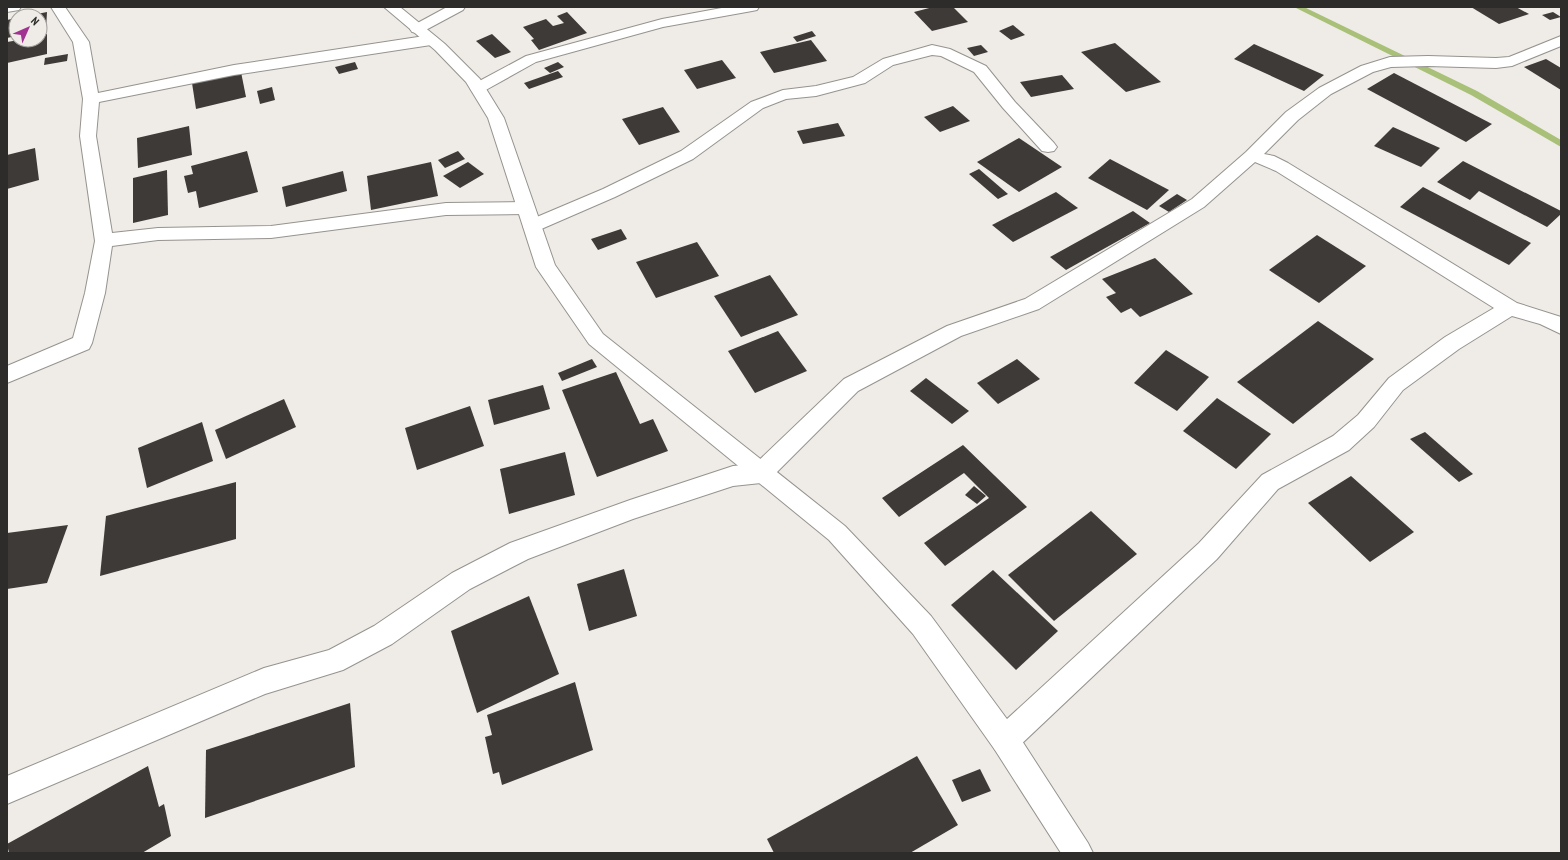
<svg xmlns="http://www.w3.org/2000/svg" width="1568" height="860" font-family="'PT Sans Narrow',sans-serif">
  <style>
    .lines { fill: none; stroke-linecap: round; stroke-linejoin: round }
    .stream { fill: #a9c078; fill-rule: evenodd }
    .building { fill: #3e3a38 }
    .street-casing { stroke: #96938f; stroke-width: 2 }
    .secondary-casing { stroke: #96938f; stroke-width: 2 }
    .street { fill: #fff; fill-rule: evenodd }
    .secondary { fill: #fff; fill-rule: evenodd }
  </style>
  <rect width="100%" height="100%" fill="#efece7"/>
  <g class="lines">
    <polygon class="stream" points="1294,7 1304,7 1477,91 1561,140 1561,147 1471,95"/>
  </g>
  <g class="building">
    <polygon points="933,7 953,7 968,22 932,31 914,12"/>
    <polygon points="1471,7 1516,7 1529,14 1499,24"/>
    <polygon points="47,12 46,30 40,31 40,16 32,15"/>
    <polygon points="567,12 587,33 539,50 531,40 534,39 523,27 546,19 553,26 564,23 557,16"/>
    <polygon points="1553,12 1561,17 1550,20 1542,15"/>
    <polygon points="16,18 16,36 7,38 7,20"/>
    <polygon points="1013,25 1025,35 1011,40 999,31"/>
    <polygon points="812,31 816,36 797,42 793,37"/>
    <polygon points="47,34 47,54 7,63 7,42 19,40 40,40 40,35"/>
    <polygon points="492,34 511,52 495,58 476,41"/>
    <polygon points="811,40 827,61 774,73 760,52"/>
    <polygon points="1115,43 1161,82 1126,92 1081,52"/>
    <polygon points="1254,44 1324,75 1304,91 1234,59"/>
    <polygon points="981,45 988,52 974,56 967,48"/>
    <polygon points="68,54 67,61 44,65 45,58"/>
    <polygon points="1546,59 1561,68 1561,90 1524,67"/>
    <polygon points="722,60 736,78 697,89 684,70"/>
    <polygon points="355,62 358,69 339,74 335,67"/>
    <polygon points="558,62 564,67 550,73 544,68"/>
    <polygon points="558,71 563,77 529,89 524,83"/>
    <polygon points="241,72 246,97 196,109 192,83"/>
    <polygon points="1394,73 1492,124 1466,142 1367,89"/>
    <polygon points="1062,75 1074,89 1031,97 1020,82"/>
    <polygon points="272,87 275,100 260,104 257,91"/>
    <polygon points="953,106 970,121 940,132 924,117"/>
    <polygon points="663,107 680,132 639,145 622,119"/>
    <polygon points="838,123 845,136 803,144 797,131"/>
    <polygon points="189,126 192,155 138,168 137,138"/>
    <polygon points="1393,127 1440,148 1421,167 1374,146"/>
    <polygon points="1019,138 1062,167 1019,192 977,162"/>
    <polygon points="35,148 39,180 7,189 7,155"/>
    <polygon points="247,151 258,192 199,208 196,191 188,193 184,176 193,174 191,166"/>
    <polygon points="458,151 465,159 445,168 438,160"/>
    <polygon points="1110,159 1169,190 1147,210 1088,178"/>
    <polygon points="1463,161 1561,211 1561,214 1547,227 1479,191 1470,200 1437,182"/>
    <polygon points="431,162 438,196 371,210 367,176"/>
    <polygon points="468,162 484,174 460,188 443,176"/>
    <polygon points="979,169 1008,194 998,199 969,174"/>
    <polygon points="167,170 168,215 133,223 133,178"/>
    <polygon points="343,171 347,191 286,207 282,187"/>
    <polygon points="1423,187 1531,243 1509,265 1400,207"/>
    <polygon points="1056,192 1078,208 1013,242 992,225"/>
    <polygon points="1177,194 1187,200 1169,212 1159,206"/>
    <polygon points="1133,211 1150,223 1066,270 1050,257"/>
    <polygon points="621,229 627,239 598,250 591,239"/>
    <polygon points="1317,235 1366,266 1319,303 1269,270"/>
    <polygon points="697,242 719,276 656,298 636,262"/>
    <polygon points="1155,258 1193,294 1140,317 1131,308 1121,313 1106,297 1116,293 1102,279"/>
    <polygon points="770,275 798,315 741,337 714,296"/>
    <polygon points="1318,321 1374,359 1293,424 1237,382"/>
    <polygon points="778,331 807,371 755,393 728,351"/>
    <polygon points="1166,350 1209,377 1177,411 1134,383"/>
    <polygon points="592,359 597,367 562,381 558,373"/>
    <polygon points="1017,359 1040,379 998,404 977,383"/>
    <polygon points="616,372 640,424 653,419 668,451 597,477 562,390"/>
    <polygon points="926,378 969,411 952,424 910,391"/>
    <polygon points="543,385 550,409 494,425 488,400"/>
    <polygon points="1217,398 1271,434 1236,469 1183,431"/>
    <polygon points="284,399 296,427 226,459 215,430"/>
    <polygon points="470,406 484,446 417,470 405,428"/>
    <polygon points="202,422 213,461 147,488 138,448"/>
    <polygon points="1425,432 1473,474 1459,482 1410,439"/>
    <polygon points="963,445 1027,507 945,566 924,543 989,498 964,473 899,517 882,498"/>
    <polygon points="565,452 575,495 509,514 500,469"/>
    <polygon points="1351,476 1414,532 1370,562 1308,503"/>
    <polygon points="236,482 236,539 100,576 106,516"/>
    <polygon points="974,486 986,496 977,504 965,495"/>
    <polygon points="1091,511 1137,554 1054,621 1008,575"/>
    <polygon points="68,525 47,583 7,589 7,533"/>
    <polygon points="624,569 637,616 589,631 577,584"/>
    <polygon points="993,570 1058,631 1016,670 951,605"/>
    <polygon points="529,596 559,674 477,713 451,631"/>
    <polygon points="575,682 593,750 502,785 499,772 493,774 485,737 492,735 487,715"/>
    <polygon points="350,703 355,767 205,818 206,750"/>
    <polygon points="917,756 958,825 910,853 774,853 767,839"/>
    <polygon points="148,766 159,807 164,804 171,836 142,853 9,853 7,844"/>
    <polygon points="980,769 991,791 962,802 952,780"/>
  </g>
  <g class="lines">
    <defs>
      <g id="street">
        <polygon points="7,7 21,7 19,10 7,12"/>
        <polygon points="51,7 65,7 89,42 98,93 234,65 431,35 436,37 439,40 436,43 431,45 234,75 99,102 96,136 112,233 158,228 271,226 446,203 526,202 532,204 535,208 532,212 526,214 446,215 271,238 158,240 112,246 105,293 92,343 89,349 7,383 7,366 73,338 85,293 95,241 80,136 83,99 73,42"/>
        <polygon points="447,7 465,7 463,10 422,32 417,33 412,32 410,29 412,26"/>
        <polygon points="727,7 759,7 757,10 752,11 663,27 536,62 484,91 478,93 472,91 470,88 472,85 526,56 662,19"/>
        <polygon points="1561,36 1561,46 1512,66 1496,68 1428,66 1391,67 1373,72 1331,94 1298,120 1264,154 1274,156 1288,163 1517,303 1561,317 1561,334 1540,324 1512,316 1459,349 1403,390 1374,427 1349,450 1278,489 1217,559 1015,750 1005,754 995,750 991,740 995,730 1199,543 1262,475 1333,436 1358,415 1389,378 1445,337 1494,308 1276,171 1255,162 1204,207 1039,309 961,336 858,391 769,480 761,483 733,486 633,519 528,559 470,589 392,644 343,670 265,694 7,804 7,776 264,668 329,650 374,626 452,573 510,543 630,500 733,466 755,464 844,379 947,326 1025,299 1192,199 1246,152 1286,112 1319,88 1361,66 1390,57 1428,56 1496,58 1509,57"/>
        <polygon points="932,45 950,49 986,66 1015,102 1054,143 1057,147 1054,151 1048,152 1042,151 1003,108 974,72 941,56 932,55 893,65 865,83 816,96 786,99 763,108 693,159 615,197 539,230 532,232 525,230 523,226 525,222 603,189 681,151 751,102 783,90 816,86 853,77 883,59"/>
      </g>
      <polygon id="secondary" points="384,7 400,7 445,44 480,79 504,118 555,265 603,334 845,526 931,616 1015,730 1088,843 1093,853 1061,853 995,750 913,634 829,540 589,344 536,267 488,118 466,82 435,50"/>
    </defs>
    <use href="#street" class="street-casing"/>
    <use href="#secondary" class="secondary-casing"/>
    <use href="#street" class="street"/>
    <use href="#secondary" class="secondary"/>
  </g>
  <rect width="1568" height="860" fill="none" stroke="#2d2c2a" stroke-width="16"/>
  <g transform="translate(28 28) rotate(45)"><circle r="19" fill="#efece7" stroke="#a19f9b"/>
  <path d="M0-3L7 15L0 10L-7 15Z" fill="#a13391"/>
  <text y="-6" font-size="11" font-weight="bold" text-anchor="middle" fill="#2d2c2a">N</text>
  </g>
</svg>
